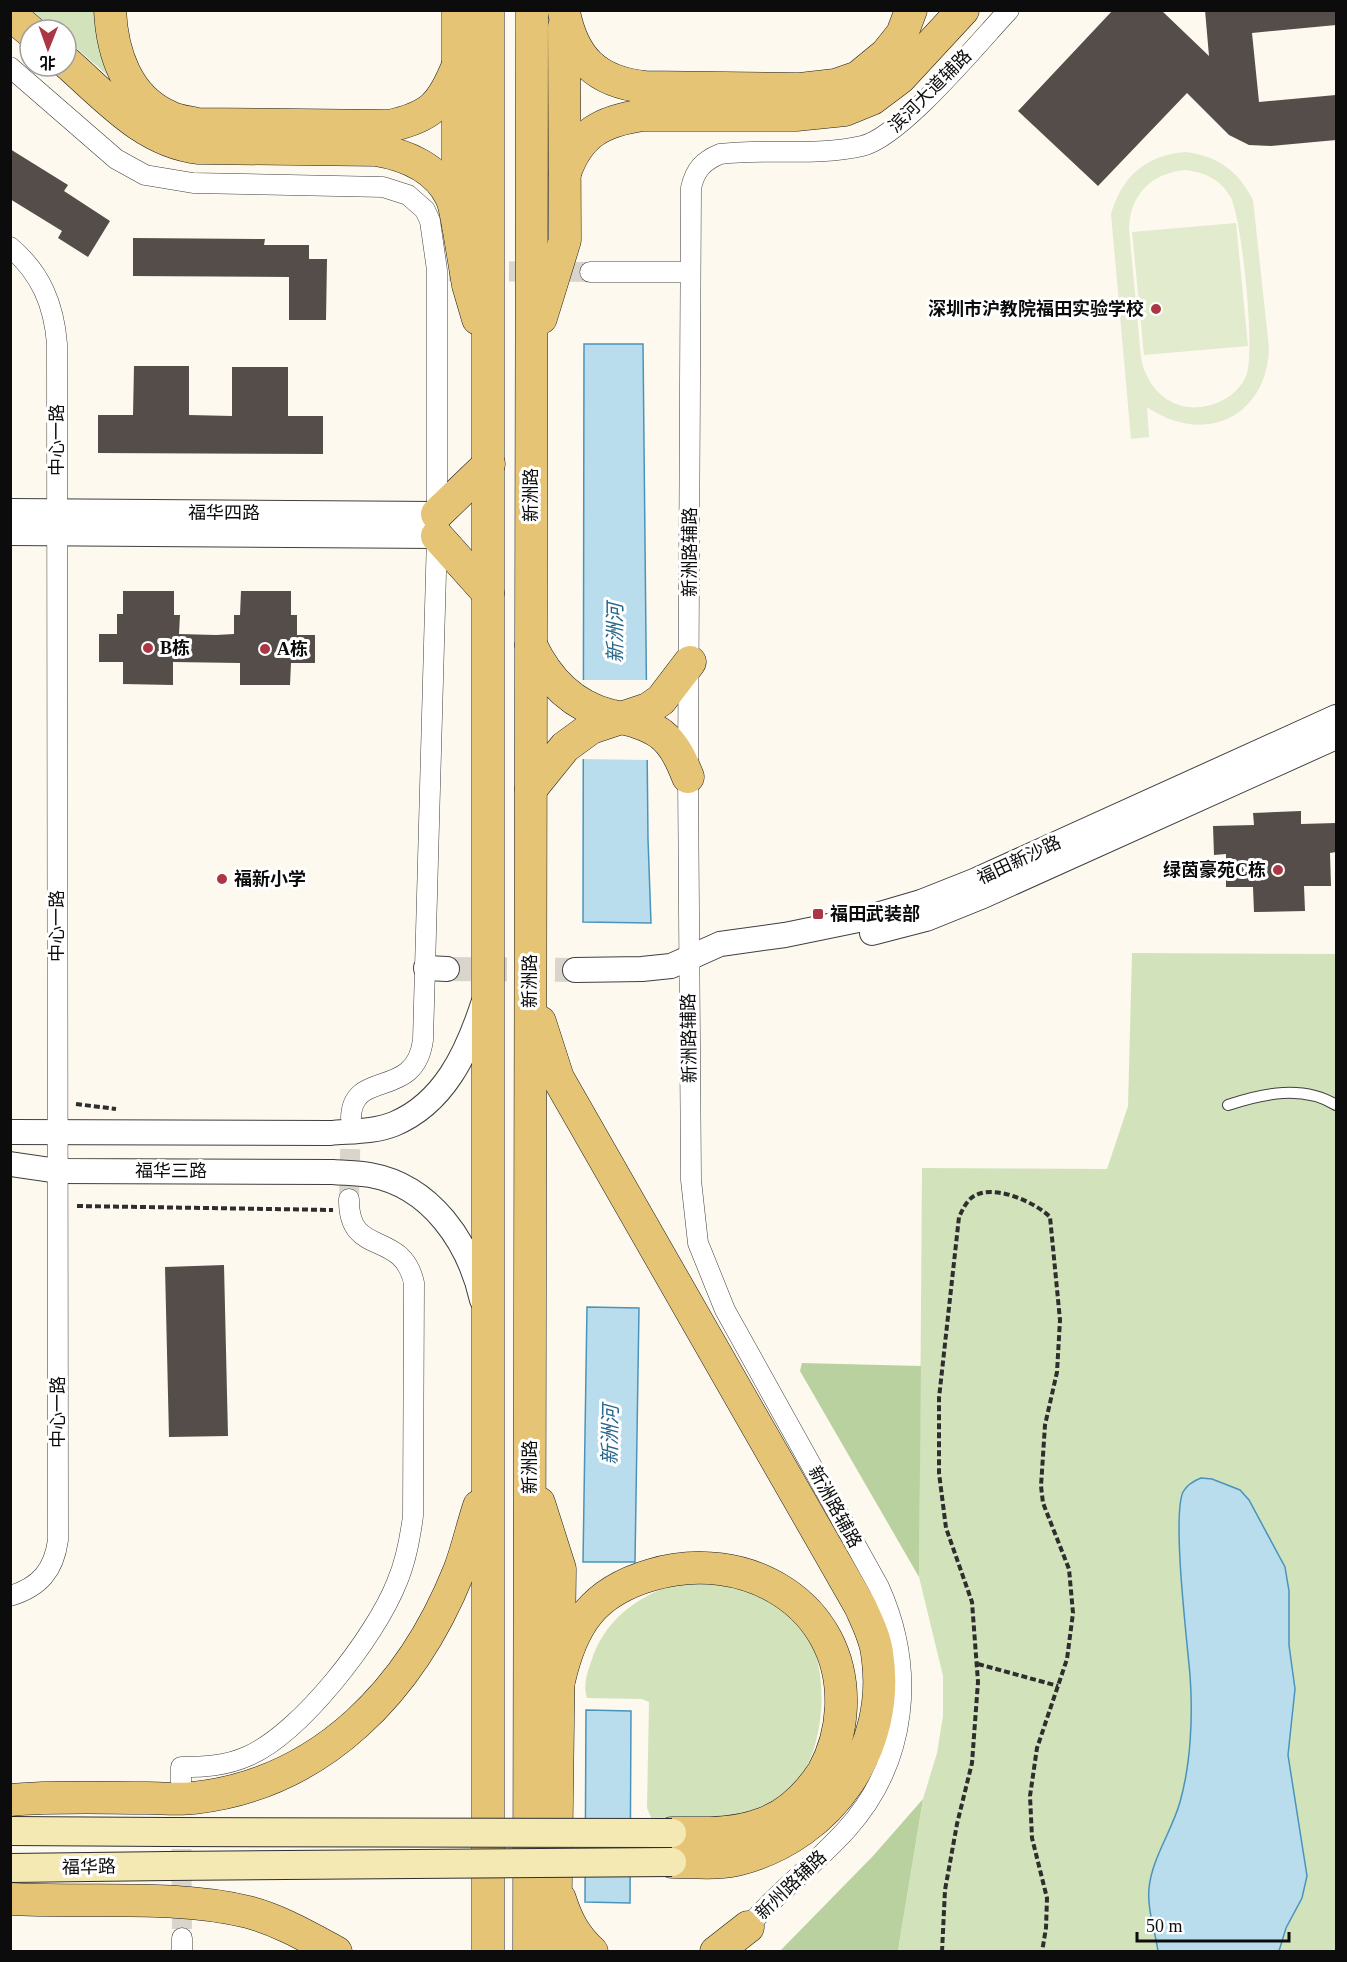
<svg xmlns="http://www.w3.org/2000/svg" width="1347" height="1962" font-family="'Times New Roman','Noto Sans SC',serif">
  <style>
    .green { fill: #d2e3bc }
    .forest { fill: #b8d19e }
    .pitch { fill: #e2ebcd; fill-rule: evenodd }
    .water { fill: #badded; stroke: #4a94bb; stroke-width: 1.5 }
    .pier { fill: #fdf9ee }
    .building { fill: #544d4a }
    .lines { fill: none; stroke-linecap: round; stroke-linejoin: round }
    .minor-tunnel { stroke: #d9d5cc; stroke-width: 20; stroke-dasharray: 20 10; stroke-linecap: butt }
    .tertiary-tunnel { stroke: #d9d5cc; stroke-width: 24; stroke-dasharray: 24 12; stroke-linecap: butt }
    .service-casing { stroke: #3f3f3f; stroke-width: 12 }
    .minor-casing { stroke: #3f3f3f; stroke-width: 21 }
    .tertiary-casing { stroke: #3f3f3f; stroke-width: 26 }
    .secondary-casing { stroke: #2e2e2e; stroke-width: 30 }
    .primary-casing { stroke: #1d1d1d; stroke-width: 33 }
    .path { stroke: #2e2e2e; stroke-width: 4; stroke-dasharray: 6 3; stroke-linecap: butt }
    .service { stroke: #fff; stroke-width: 10 }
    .minor { stroke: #fff; stroke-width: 20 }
    .tertiary { stroke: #fff; stroke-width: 24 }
    .secondary { stroke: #f4e9b2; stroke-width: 28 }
    .primary { stroke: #e6c475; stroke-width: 32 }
    .secondary-bridge-casing { stroke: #2e2e2e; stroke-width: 30; stroke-linecap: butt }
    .secondary-bridge { stroke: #f4e9b2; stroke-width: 28 }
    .poi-dot { fill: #aa3743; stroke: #fff; stroke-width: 2 }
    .labels { text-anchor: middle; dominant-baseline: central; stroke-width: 6; stroke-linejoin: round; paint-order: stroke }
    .street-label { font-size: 18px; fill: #0c0c0c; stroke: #fff }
    .poi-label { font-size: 18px; font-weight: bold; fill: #0c0c0c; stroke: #fff; text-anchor: start }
    .water-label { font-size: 20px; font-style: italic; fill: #27668d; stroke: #fff }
  </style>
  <rect width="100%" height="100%" fill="#fdf9ee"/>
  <g class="green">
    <polygon points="26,11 98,11 128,93 66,39 66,30 49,30"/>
    <polygon points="1132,953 1336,954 1336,1951 898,1952 923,1799 937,1753 943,1716 943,1676 919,1577 922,1168 1107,1169 1128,1106"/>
    <path d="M 693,1579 C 713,1583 738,1583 756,1590 C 765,1594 795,1619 802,1627 C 836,1670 825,1777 774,1804 C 737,1824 693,1820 653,1822 L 647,1808 L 649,1702 L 642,1699 L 587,1698 C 583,1687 587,1673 591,1662 C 606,1614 647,1590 693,1579 Z"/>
  </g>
  <g class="forest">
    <polygon points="802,1363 921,1366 919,1577 800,1371"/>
    <polygon points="923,1799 898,1951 780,1951 873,1856"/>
  </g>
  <g class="pitch">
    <path d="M 1186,152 C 1218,156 1238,171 1253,200 L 1269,348 C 1267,418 1203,446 1147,407 L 1149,437 L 1131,439 L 1111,214 C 1122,176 1146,155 1186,152 ZM 1185,170 C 1204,172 1220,179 1230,196 C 1242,216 1256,355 1246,376 C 1238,394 1220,405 1200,407 C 1176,410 1155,395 1146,374 C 1139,359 1140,340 1138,325 C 1135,293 1132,261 1129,229 C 1130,195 1151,173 1185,170 Z"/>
    <polygon points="1236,223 1248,346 1144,355 1132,232"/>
  </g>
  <g class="water">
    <polygon points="584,344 643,344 648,839 651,923 583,922"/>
    <polygon points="587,1307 639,1308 635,1562 583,1562"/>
    <path d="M 1201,1478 L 1212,1479 L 1240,1490 L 1249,1500 L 1285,1567 L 1289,1591 L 1289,1645 L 1295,1689 L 1288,1755 L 1307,1876 L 1302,1898 L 1286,1928 L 1279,1951 L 1158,1951 C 1155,1931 1147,1909 1149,1888 C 1152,1858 1172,1831 1180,1802 C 1191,1763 1193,1715 1190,1675 C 1187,1640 1172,1517 1183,1492 C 1187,1485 1193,1481 1201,1478 Z"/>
    <polygon points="586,1710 631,1711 630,1903 585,1902"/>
  </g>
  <polygon class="pier" points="580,680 649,680 650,760 580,759"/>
  <g class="building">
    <polygon points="1113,10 1161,10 1209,56 1205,10 1336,10 1336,25 1252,33 1259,102 1336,95 1336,140 1271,146 1249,145 1229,135 1187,93 1098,186 1018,111"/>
    <polygon points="10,149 68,185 64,191 110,221 88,257 58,238 62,231 10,199"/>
    <polygon points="133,238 265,239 264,245 309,245 309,259 327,259 326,320 289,320 289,277 133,276"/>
    <polygon points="134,366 189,366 189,415 232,416 232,367 288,367 288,416 323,416 323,454 98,453 98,415 133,415"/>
    <polygon points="123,591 174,591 174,615 180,615 179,634 216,635 234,634 234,615 240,615 241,591 291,591 291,615 297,615 297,635 315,635 315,663 291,663 290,685 240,685 240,663 173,662 173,685 123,684 123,662 99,662 99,634 117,634 117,614 123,614"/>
    <polygon points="1301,811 1301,824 1336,823 1336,852 1330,853 1331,886 1304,886 1305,911 1254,912 1253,887 1226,887 1226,854 1214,855 1213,826 1254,825 1253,813"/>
    <polygon points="224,1265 228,1436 169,1437 165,1267"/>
  </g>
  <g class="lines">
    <g class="minor-tunnel">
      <polyline points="449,271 590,272"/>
      <polyline points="349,1199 351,1118"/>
      <polyline points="181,1789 182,1938"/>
    </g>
    <polyline class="tertiary-tunnel" points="447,969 575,970"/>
    <defs>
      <path id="service" d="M 1228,1105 C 1264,1093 1303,1085 1336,1105"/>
      <g id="minor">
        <path d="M 10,67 L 116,159 L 145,175 L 193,183 L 383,187 L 408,195 L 425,210 L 430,221 L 437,270 L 437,536 L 423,1040 C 415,1101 352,1068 351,1118"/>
        <path d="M 10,247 C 41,273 54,305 57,344 L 58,1540 C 54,1570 40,1587 10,1596"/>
        <polyline points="590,272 690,272"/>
        <path d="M 181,1786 L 181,1767 C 204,1767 226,1766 248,1756 C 301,1733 376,1636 397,1582 C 406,1561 410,1539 413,1516 L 414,1283 C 402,1228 348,1259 349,1199"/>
        <path d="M 741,1936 C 771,1896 814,1866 847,1829 C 908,1761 916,1669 879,1587 L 725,1310 L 698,1243 L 691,1180 L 688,777 L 691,188 C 695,170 703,161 720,154 C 767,148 815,157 862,146 C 901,137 978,43 1009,10"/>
        <polyline points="182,1938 182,1952"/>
      </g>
      <g id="tertiary">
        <polyline points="10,511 437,514"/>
        <polyline points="10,533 437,536"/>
        <polyline points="872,933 926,919 983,896 1336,737"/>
        <polyline points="426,968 447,969"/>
        <polyline points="575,970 642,969 671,966 720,944 785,935 863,919 921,902 974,881 1336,717"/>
        <path d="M 10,1132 L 330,1133 C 351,1131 374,1132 394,1124 C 444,1103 467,1053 483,1004"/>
        <path d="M 10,1164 L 58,1171 L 333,1172 C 345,1173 358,1173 370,1175 C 431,1186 469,1242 482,1300"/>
      </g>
      <g id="secondary">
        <polyline points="10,1831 168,1832"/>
        <polyline points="10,1868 168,1866"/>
      </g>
      <g id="primary">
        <path d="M 110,10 C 112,53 127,99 170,117 C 178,121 189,122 197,124 L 389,126 C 431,117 442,105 458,65"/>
        <polyline points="458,10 458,225 468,285 478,319"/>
        <path d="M 564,12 C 573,58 596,82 645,87 L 800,89 L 835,85 L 858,77 L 886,54 L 902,34 L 911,10"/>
        <polyline points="10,14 30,31"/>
        <path d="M 66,62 C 106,97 144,142 199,148 L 376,150 C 406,155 437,168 451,197 C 455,205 456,217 458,225"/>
        <path d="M 565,173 C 579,133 602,121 643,115 L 796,115 L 845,110 L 872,99 L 900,78 L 963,10"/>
        <polyline points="541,318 565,240 564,27"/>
        <polyline points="437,514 489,464"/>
        <polyline points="437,536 488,593"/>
        <path d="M 531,645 C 547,679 571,705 609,715 C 626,719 646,723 661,734 C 675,745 682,762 688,777"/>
        <polyline points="531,789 565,747 591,728 648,709 661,700 690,662"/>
        <path d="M 540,1022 L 558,1078 L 860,1606 C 867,1622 875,1637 877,1653 C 892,1747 831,1835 740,1859 C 719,1865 694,1862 672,1862"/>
        <polyline points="539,1503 560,1569 555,1952"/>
        <path d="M 559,1681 C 572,1624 593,1592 651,1575 C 744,1547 845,1603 841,1707 C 840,1729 834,1752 823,1772 C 808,1795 788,1815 762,1824 C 733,1835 703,1833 672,1833"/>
        <path d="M 10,1800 C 56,1796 102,1798 147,1798 C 162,1798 178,1800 193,1798 C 323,1784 412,1688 459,1571 C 467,1550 472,1527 479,1506"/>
        <path d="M 10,1899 C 87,1903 175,1894 248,1912 C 279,1920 308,1937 336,1952"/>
        <path d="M 560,1899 C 567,1921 575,1936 592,1952"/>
        <polyline points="488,1952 488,10"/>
        <polyline points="529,1952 532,10"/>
        <polyline points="716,1952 748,1927"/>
      </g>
    </defs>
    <use href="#service" class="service-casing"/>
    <use href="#minor" class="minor-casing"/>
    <use href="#tertiary" class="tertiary-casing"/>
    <use href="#secondary" class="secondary-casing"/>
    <use href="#primary" class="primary-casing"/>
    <g class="path">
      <polyline points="76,1104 116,1109"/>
      <polyline points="77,1206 333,1210"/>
      <polyline points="978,1664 1058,1686"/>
      <path d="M 942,1952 L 945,1890 L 957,1824 L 972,1763 L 978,1682 L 972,1602 L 946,1528 L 939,1473 L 939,1398 L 959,1217 C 963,1209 967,1199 976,1195 C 996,1185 1035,1202 1050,1217 L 1060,1320 L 1057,1372 L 1045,1425 L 1041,1486 L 1043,1503 L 1069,1569 L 1073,1613 L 1067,1659 L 1037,1748 L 1030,1796 L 1032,1838 L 1047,1898 L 1046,1928 L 1042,1952"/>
    </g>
    <use href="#service" class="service"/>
    <use href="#minor" class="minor"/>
    <use href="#tertiary" class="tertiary"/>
    <use href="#secondary" class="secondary"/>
    <use href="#primary" class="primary"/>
    <defs>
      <g id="secondary-bridge">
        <polyline points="168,1832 672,1833"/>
        <polyline points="168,1866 672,1862"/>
      </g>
    </defs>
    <use href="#secondary-bridge" class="secondary-bridge-casing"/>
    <use href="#secondary-bridge" class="secondary-bridge"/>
  </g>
  <g class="poi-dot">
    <circle cx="1156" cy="309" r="6"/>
    <circle cx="148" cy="648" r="6"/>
    <circle cx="265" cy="649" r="6"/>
    <circle cx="1278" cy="870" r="6"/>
    <circle cx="222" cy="879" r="6"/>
    <rect x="812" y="908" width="12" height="12" rx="3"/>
  </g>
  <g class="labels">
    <g class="street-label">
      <text transform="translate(930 91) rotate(-45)">滨河大道辅路</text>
      <text transform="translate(57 440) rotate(-90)">中心一路</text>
      <text transform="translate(531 495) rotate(-90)">新洲路</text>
      <text x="224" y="513">福华四路</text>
      <text transform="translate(690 552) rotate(-90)">新洲路辅路</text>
      <text transform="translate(1019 860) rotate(-25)">福田新沙路</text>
      <text transform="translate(57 926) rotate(-90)">中心一路</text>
      <text transform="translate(530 981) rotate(-90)">新洲路</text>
      <text transform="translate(689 1038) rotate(-91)">新洲路辅路</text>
      <text x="171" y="1171">福华三路</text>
      <text transform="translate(58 1412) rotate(-90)">中心一路</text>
      <text transform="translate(530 1467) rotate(-90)">新洲路</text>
      <text transform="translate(835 1507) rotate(61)">新洲路辅路</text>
      <text transform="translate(89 1867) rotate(-1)">福华路</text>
      <text transform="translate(791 1885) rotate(-44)">新州路辅路</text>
    </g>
    <g class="poi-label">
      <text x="1144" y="309" text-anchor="end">深圳市沪教院福田实验学校</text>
      <text x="160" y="648">B栋</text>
      <text x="277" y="649">A栋</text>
      <text x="1266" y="870" text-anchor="end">绿茵豪苑C栋</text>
      <text x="234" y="879">福新小学</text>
      <text x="830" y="914">福田武装部</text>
    </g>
    <g class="water-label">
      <text transform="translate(615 633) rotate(-90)">新洲河</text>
      <text transform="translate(610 1435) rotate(-89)">新洲河</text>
    </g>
  </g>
  <rect width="1347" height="1962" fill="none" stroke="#0c0c0c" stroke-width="24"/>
  <g transform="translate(48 48) rotate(181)"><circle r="28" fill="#ffffff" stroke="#9e9e9e" stroke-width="1.5"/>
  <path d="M0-4.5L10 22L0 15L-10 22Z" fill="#aa3743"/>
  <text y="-9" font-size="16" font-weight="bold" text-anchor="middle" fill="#0c0c0c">北</text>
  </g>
  <path d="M1137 1932v9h152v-9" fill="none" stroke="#0c0c0c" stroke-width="3"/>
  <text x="1146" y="1932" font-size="18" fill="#0c0c0c" stroke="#ffffff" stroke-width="4.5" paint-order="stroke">50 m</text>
</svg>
